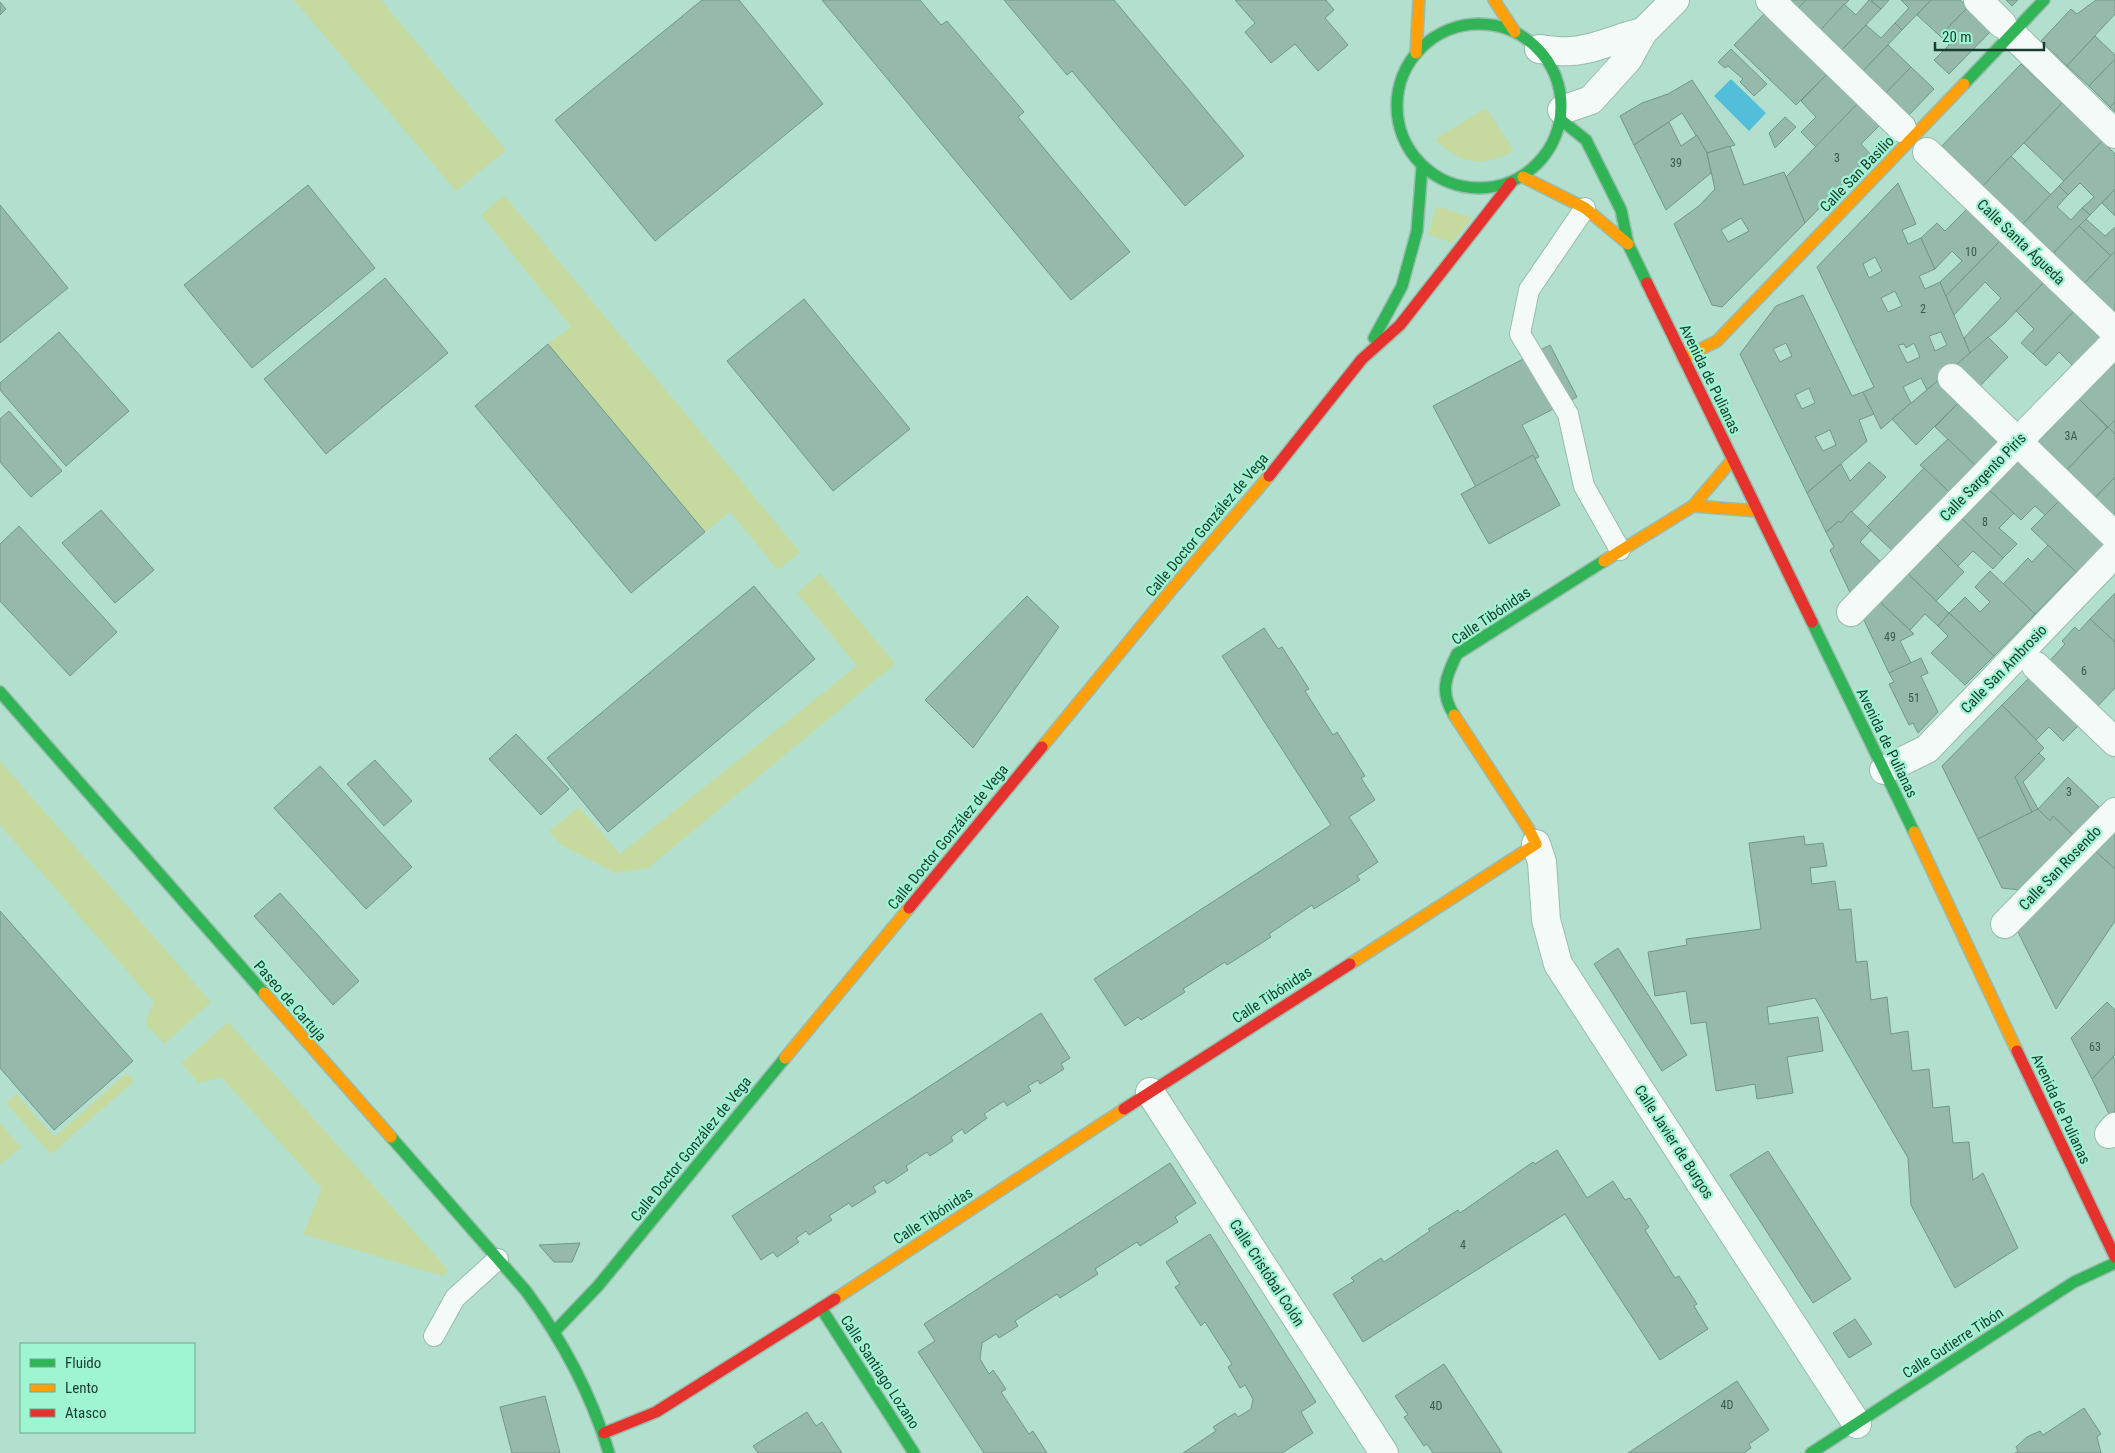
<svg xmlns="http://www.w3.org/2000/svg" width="2115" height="1453" font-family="'Roboto Condensed',sans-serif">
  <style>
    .green { fill: #c6d99e }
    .water { fill: #53bed9 }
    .building { fill: #95baab; stroke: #719789; fill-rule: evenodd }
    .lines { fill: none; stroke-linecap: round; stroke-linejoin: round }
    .lane-casing { stroke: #98bcae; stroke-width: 22 }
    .street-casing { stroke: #98bcae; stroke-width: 30 }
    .fast-casing { stroke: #98bcae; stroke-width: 14 }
    .slow-casing { stroke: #98bcae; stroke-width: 14 }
    .jam-casing { stroke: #98bcae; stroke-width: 14 }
    .lane { stroke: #f4faf8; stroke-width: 20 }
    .street { stroke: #f4faf8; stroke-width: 28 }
    .fast { stroke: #30b455; stroke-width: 11 }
    .slow { stroke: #ff9f0a; stroke-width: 11 }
    .jam { stroke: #e5322d; stroke-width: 11 }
    .labels { text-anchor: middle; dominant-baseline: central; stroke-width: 4.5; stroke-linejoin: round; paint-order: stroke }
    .number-label { font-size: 12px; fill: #375c4e }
    .street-label { font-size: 15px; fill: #183c2f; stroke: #9ff4d1 }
  </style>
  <rect width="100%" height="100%" fill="#b3e0ce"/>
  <g class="green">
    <polygon points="294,0 381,0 506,150 456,191"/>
    <path d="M 1486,108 L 1514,151 C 1483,167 1460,165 1435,139 Z"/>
    <polygon points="504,195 800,552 778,570 730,512 705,532 548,344 571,327 481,215"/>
    <polygon points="1437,206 1472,218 1452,243 1428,234"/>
    <polygon points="820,573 895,664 648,868 616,873 561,845 549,831 579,807 620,854 857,666 797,593"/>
    <polygon points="0,761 211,1002 164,1044 145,1023 154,1002 0,825"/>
    <polygon points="228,1022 448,1270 443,1276 303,1234 322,1189 221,1077 199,1083 181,1063"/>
    <polygon points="127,1073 134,1081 51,1154 6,1103 16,1094 54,1137"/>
    <polygon points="0,1123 21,1147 0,1165"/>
  </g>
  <polygon class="water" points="1731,79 1766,113 1749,131 1714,96"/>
  <g class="building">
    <polygon points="702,0 739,0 823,104 655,241 555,120"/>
    <polygon points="822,0 920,0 941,25 947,21 1024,112 1018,117 1130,252 1071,300"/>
    <polygon points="1004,0 1114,0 1244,156 1185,206 1072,71 1067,75"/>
    <polygon points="1235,0 1326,0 1334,10 1325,18 1348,45 1318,71 1295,44 1271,63 1245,32 1255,23"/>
    <polygon points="1781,0 1806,0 1794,13"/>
    <polygon points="1806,0 1849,0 1817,34 1794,13"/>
    <polygon points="1869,0 1881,9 1838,54 1817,34 1844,4 1856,15"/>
    <polygon points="1871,0 1889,0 1881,9"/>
    <polygon points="1901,0 1931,0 1902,30 1895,23 1909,8"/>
    <polygon points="1931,0 1960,0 1968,7 1940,36 1917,15"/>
    <polygon points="2006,0 2018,0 2012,6"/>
    <polygon points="2096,0 2115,0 2115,14 2067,66 2041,41 2071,9 2077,14"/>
    <polygon points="0,2 6,9 0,15"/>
    <polygon points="1968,7 1992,30 1949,74 1934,60 1949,45 1940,36"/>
    <polygon points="1769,9 1832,69 1796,105 1734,45"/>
    <polygon points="1895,23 1902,30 1860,74 1838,54 1866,25 1881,38"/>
    <polygon points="2095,36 2115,55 2115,59 2089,86 2067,66"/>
    <polygon points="1888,45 1911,67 1883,96 1860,74"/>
    <polygon points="1731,49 1767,84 1754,96 1740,82 1743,79 1728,66 1725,68 1718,62"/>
    <polygon points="2115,59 2115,102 2110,107 2089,86"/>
    <polygon points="2021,64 2062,103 1978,191 1937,151"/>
    <polygon points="1911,67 1934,89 1906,118 1883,96"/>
    <polygon points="1832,69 1863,98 1816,147 1801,132 1816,117 1801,101"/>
    <polygon points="1692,80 1735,145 1707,153 1682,113 1634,145 1620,116 1642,103 1668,94"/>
    <polygon points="1863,98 1885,120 1861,144 1871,155 1805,223 1786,177"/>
    <polygon points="2115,102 2115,112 2110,107"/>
    <polygon points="2062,103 2102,141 2064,181 2024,143"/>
    <polygon points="1785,117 1796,127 1775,148 1769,133"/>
    <polygon points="1669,122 1681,146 1697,135 1707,153 1711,173 1666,210 1634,145"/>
    <polygon points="2102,141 2115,154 2115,189 2090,215 2082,208 2094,197 2080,183 2068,195 2059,186"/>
    <path d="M 1730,146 L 1744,185 L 1784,172 L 1805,223 L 1722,307 L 1712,305 L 1674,224 L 1699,206 L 1715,189 L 1707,153 ZM 1741,218 L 1749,231 L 1728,242 L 1721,230 Z"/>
    <polygon points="2011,156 2051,195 2018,229 1978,191"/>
    <path d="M 1898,183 L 1916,224 L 1902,230 L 1908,244 L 1921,238 L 1935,269 L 1919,276 L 1925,289 L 1940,282 L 1970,353 L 1927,390 L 1921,378 L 1903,387 L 1911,403 L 1881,429 L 1863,392 L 1874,387 L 1817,267 ZM 1875,257 L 1882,271 L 1869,278 L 1863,264 ZM 1895,291 L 1902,306 L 1888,312 L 1881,298 ZM 1941,332 L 1947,345 L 1935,351 L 1929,336 ZM 1914,343 L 1920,357 L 1907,363 L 1898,345 L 1904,344 L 1906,348 Z"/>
    <polygon points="308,185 375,268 252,368 184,285"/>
    <polygon points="2059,186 2068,195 2057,207 2071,220 2082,208 2090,215 2049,258 2018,229"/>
    <polygon points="2115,189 2115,216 2102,203"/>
    <polygon points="0,205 68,288 0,343"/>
    <polygon points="1970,206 2003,238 1946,296 1940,282 1962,261 1952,251 1935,269 1921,238 1937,223 1945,231"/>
    <polygon points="2086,219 2105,236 2115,227 2115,251 2111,256 2079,226"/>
    <polygon points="2079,226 2111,256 2080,288 2049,258"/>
    <polygon points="2003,238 2048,278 2003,325 1970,353 1964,338 2001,298 1985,282 1954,315 1946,296"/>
    <polygon points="2115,251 2115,316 2080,288"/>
    <polygon points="385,278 448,353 326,454 264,379"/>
    <polygon points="2048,278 2078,307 2033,354 2021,343 2034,329 2016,311"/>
    <path d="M 1803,295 L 1852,396 L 1863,392 L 1874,414 L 1859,420 L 1867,441 L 1807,493 L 1740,354 L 1776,306 ZM 1786,343 L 1792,356 L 1780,362 L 1773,349 ZM 1809,388 L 1815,403 L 1802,409 L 1795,395 ZM 1830,430 L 1836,445 L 1823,451 L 1815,437 Z"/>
    <polygon points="804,299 910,429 833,491 727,361"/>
    <polygon points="2078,307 2107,334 2075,368 2059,352 2046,366 2033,354"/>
    <polygon points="59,332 129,411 66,466 0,390 0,383"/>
    <polygon points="1988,337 2008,357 1978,388 1955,366"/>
    <polygon points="548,344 705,532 631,593 475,406"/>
    <polygon points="1550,345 1577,397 1522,425 1539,457 1477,489 1433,406"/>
    <polygon points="2115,361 2115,420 2108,427 2079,399"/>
    <polygon points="1941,378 1962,399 1916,445 1892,419"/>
    <polygon points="1962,399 2005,439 1977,467 1935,427"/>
    <polygon points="2079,399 2107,427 2063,474 2034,446"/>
    <polygon points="9,411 62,471 31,497 0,462 0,419"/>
    <polygon points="2115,420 2115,434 2108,427"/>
    <polygon points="2108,427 2115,434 2115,477 2092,501 2063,474"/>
    <polygon points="1948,439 1977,467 1951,494 1920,465"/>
    <polygon points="1533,455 1560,505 1489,544 1461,494"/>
    <polygon points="2016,458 2060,500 2045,515 2035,506 2021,520 1987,488"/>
    <polygon points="1869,462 1886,477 1841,523 1839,521 1826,532 1807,493 1841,464 1850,481"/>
    <polygon points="1924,468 1951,494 1895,553 1867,527"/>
    <polygon points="2115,477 2115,523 2092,501"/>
    <polygon points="1987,488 2014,513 1999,528 2017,544 2003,558 1959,516"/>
    <polygon points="2060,500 2105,543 2076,572 2031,529"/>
    <polygon points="101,510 154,570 115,603 62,543"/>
    <polygon points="1851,511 1871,530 1860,542 1883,564 1852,597 1830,550 1834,547 1826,532 1839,521 1841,523"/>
    <polygon points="1959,516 2003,558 1993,569 1973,551 1958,566 1934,542"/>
    <polygon points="19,526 117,632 70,676 0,601 0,544"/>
    <polygon points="1934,542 1964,572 1936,601 1905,571"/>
    <polygon points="2048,545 2076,572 2035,614 2003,584 2028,558 2032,562"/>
    <polygon points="1905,571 1949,613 1938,626 1925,614 1910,630 1878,600"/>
    <polygon points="1990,571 2035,614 1994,656 1949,613 1965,597 1980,612 1990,602 1975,587"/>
    <polygon points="754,586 815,659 608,832 547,758"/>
    <polygon points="2115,593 2115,642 2090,619"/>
    <polygon points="1027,596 1059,627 973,748 925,700"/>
    <polygon points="1878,600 1914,634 1900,641 1911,663 1889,673 1862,616"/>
    <polygon points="1949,613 1994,656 1965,685 1931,653 1948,636 1938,626"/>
    <polygon points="2090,619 2115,642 2115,688 2094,710 2047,664 2065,644 2062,641 2075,627 2079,631"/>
    <polygon points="1264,628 1278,649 1282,647 1309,689 1305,691 1333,735 1337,732 1365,776 1361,778 1375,800 1349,817 1378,862 1357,876 1360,880 1314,909 1312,905 1269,934 1271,937 1227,965 1225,962 1183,989 1185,992 1141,1020 1138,1017 1125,1026 1094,979 1331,825 1222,656"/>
    <polygon points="1921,658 1928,673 1921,676 1938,712 1918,733 1913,723 1909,725 1889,684 1894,682 1889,673"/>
    <polygon points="2031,676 2080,724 2063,741 2049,727 2036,740 2002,705"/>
    <polygon points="2002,705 2044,748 2015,777 2032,812 1978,839 1942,766"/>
    <polygon points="516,734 569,789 541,815 489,759"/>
    <polygon points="2039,753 2045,759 2023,782 2038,809 2032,812 2015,777"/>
    <polygon points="375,760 412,801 384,826 347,784"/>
    <polygon points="320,766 412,867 366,909 274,808"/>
    <polygon points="2068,777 2099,807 2073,835 2053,816 2050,821 2038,809"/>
    <polygon points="2038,809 2050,821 2053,816 2073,835 2020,890 2002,888 1978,839"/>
    <polygon points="2115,828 2115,869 2094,850"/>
    <polygon points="1804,836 1805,845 1823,843 1827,866 1810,868 1812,884 1835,881 1839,910 1851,909 1856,962 1867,961 1871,1000 1887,997 1891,1034 1908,1031 1912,1071 1929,1069 1933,1108 1949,1106 1953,1143 1969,1142 1973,1180 1983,1173 2018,1248 1955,1288 1911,1205 1908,1158 1815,998 1767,1007 1769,1024 1818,1017 1823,1051 1787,1057 1793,1093 1757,1099 1755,1084 1716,1091 1706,1022 1691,1024 1686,991 1655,996 1648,952 1687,945 1686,939 1761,929 1749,843"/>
    <polygon points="2094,850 2115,869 2115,921 2056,1009 2017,930"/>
    <polygon points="280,893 359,981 333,1005 254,916"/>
    <polygon points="0,911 133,1061 54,1130 0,1068"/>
    <polygon points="1618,948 1687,1055 1662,1071 1594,964"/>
    <polygon points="2107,1002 2115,1010 2115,1055 2092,1079 2071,1038"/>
    <polygon points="1041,1013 1070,1058 1061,1064 1064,1069 1040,1084 1038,1080 1028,1086 1031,1091 1007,1106 1004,1101 984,1114 987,1118 965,1134 962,1129 951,1137 953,1141 930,1156 927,1152 906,1166 908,1170 887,1184 884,1180 873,1187 876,1192 852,1207 849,1203 829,1216 832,1220 809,1235 806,1231 796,1238 799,1242 777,1257 773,1252 761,1260 732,1216"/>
    <polygon points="2113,1057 2115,1059 2115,1111 2110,1116 2092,1079"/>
    <polygon points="1557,1150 1587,1198 1613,1181 1625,1200 1630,1198 1649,1227 1645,1230 1675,1278 1679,1276 1697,1304 1694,1306 1708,1329 1660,1360 1565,1214 1363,1342 1333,1294 1354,1281 1351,1278 1381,1258 1384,1262 1430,1231 1428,1229 1458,1210 1460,1213 1533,1162 1535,1164"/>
    <polygon points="1768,1151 1851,1279 1813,1303 1730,1175"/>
    <polygon points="1170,1163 1196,1203 1175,1217 1178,1222 1140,1246 1137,1242 1095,1269 1098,1274 1060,1298 1057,1294 1015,1321 1018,1326 999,1338 996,1334 982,1343 980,1359 989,1374 993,1370 1006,1389 1001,1392 1029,1434 1033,1431 1047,1453 984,1453 918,1352 935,1341 924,1324"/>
    <polygon points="1210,1234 1316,1402 1301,1412 1313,1433 1282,1453 1183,1453 1216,1431 1213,1427 1235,1413 1238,1417 1251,1409 1253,1399 1245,1385 1240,1388 1228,1367 1232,1364 1205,1322 1201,1326 1175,1287 1180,1284 1166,1262"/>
    <polygon points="580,1243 572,1262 554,1262 539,1245"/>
    <polygon points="1855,1319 1872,1344 1849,1358 1833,1333"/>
    <polygon points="1444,1364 1502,1453 1433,1453 1427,1444 1424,1446 1404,1417 1408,1415 1395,1396"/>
    <polygon points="1737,1381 1769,1430 1749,1444 1751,1448 1744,1453 1628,1453"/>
    <polygon points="545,1396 560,1453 512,1453 500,1407"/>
    <polygon points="2084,1408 2101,1434 2097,1437 2101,1453 2015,1453 2018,1451 2016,1447 2027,1437 2040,1431 2043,1435"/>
    <polygon points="807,1412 816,1426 822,1422 842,1453 758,1453 753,1446"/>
  </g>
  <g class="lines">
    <defs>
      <g id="lane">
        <polyline points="1585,208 1529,290 1520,334 1568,414 1584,486 1620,550"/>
        <polyline points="434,1336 455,1298 498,1259"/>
      </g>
      <g id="street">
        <polyline points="1770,0 1902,128"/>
        <polyline points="1978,0 2002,24"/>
        <polyline points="2012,34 2115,134"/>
        <path d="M 1539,49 C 1549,50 1560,52 1571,51 C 1595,50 1619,37 1643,32"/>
        <polyline points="1562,110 1591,100 1628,59 1643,32 1675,0"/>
        <polyline points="1927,152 2115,332"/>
        <polyline points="1952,378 2115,536"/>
        <polyline points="1851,612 2115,342"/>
        <polyline points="2036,666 2115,742"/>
        <polyline points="1884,770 1927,749 2115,553"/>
        <polyline points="1536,844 1542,862 1546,920 1558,964 1857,1424"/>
        <polyline points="2005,924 2115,812"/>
        <polyline points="1150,1092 1384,1453"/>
        <polyline points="2109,1134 2115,1127"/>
      </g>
      <g id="fast">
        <circle cx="1479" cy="106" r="82"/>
        <polyline points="1964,84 2044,0"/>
        <polyline points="1561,120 1586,140 1621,210 1628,244 1647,283"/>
        <polyline points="1374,338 1402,286 1417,231 1422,167"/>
        <polyline points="1812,622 1914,832"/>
        <polyline points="0,692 264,993"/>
        <path d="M 1454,715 C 1439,692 1446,676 1457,654 L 1604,561"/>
        <path d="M 391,1137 L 526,1291 C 563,1341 591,1393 609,1453"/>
        <polyline points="821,1308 914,1453"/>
        <polyline points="555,1331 598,1286 785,1058"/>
        <polyline points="1811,1453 2074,1282 2115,1263"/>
      </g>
      <g id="slow">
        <polyline points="1494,0 1515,32"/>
        <polyline points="1416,53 1419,0"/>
        <polyline points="1523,177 1585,208 1628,244"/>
        <polyline points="1683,358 1717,341 1964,84"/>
        <polyline points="1693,506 1758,511"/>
        <polyline points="1604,561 1693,506 1732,460"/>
        <polyline points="1042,747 1172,589 1269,476"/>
        <polyline points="1914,832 2017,1051"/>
        <polyline points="1350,964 1536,844 1528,828 1454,715"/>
        <polyline points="264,993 391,1137"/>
        <polyline points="785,1058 909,908"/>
        <polyline points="835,1299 1124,1109"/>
      </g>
      <g id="jam">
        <polyline points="1647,283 1812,622"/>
        <polyline points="1269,476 1362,359 1400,325 1511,183"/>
        <polyline points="909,908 1042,747"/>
        <polyline points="2017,1051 2115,1257"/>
        <polyline points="1124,1109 1350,964"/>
        <polyline points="604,1433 656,1412 835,1299"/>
      </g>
    </defs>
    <use href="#lane" class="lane-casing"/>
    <use href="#street" class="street-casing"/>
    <use href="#fast" class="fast-casing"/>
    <use href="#slow" class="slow-casing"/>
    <use href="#jam" class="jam-casing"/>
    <use href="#lane" class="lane"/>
    <use href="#street" class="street"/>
    <use href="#fast" class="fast"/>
    <use href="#slow" class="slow"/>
    <use href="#jam" class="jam"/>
  </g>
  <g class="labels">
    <g class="number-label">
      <text x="1837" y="158">3</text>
      <text x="1676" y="163">39</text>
      <text x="1971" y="252">10</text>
      <text x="1923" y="309">2</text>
      <text x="2071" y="436">3A</text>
      <text x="1985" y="522">8</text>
      <text x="1890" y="637">49</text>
      <text x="2084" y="671">6</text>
      <text x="1914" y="698">51</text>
      <text x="2069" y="792">3</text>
      <text x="2095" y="1047">63</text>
      <text x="1463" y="1245">4</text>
      <text x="1727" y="1405">4D</text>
      <text x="1436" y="1406">4D</text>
    </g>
    <g class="street-label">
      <text transform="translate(1857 174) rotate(-46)">Calle San Basilio</text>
      <text transform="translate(2021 242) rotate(44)">Calle Santa Águeda</text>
      <text transform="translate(1710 379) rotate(64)">Avenida de Pulianas</text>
      <text transform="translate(1983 477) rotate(-46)">Calle Sargento Piris</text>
      <text transform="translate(1207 525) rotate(-50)">Calle Doctor González de Vega</text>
      <text transform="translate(1491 616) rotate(-34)">Calle Tibónidas</text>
      <text transform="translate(2004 669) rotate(-46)">Calle San Ambrosio</text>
      <text transform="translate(1887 743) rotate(64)">Avenida de Pulianas</text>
      <text transform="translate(948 837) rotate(-51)">Calle Doctor González de Vega</text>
      <text transform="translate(2060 868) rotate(-46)">Calle San Rosendo</text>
      <text transform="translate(1272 995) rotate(-33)">Calle Tibónidas</text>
      <text transform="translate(290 1001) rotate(49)">Paseo de Cartuja</text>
      <text transform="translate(2061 1109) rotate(65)">Avenida de Pulianas</text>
      <text transform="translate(1674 1142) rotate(57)">Calle Javier de Burgos</text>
      <text transform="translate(691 1149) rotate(-51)">Calle Doctor González de Vega</text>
      <text transform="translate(933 1216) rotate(-33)">Calle Tibónidas</text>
      <text transform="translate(1267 1273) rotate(57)">Calle Cristóbal Colón</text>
      <text transform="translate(1953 1343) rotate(-33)">Calle Gutierre Tibón</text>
      <text transform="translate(880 1372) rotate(57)">Calle Santiago Lozano</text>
    </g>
  </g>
  <rect x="20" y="1343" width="175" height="90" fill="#9ff4d1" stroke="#69aa90"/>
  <rect x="30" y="1359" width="25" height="8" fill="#30b455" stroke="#69aa90"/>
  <text x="65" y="1368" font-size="15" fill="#183c2f">Fluido</text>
  <rect x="30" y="1384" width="25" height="8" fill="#ff9f0a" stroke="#69aa90"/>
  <text x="65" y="1393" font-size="15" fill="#183c2f">Lento</text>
  <rect x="30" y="1409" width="25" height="8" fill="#e5322d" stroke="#69aa90"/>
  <text x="65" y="1418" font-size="15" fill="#183c2f">Atasco</text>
  <path d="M1935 42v8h109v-8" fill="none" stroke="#183c2f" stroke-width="2.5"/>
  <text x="1942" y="42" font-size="15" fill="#183c2f" stroke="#9ff4d1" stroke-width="4" paint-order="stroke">20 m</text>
</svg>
